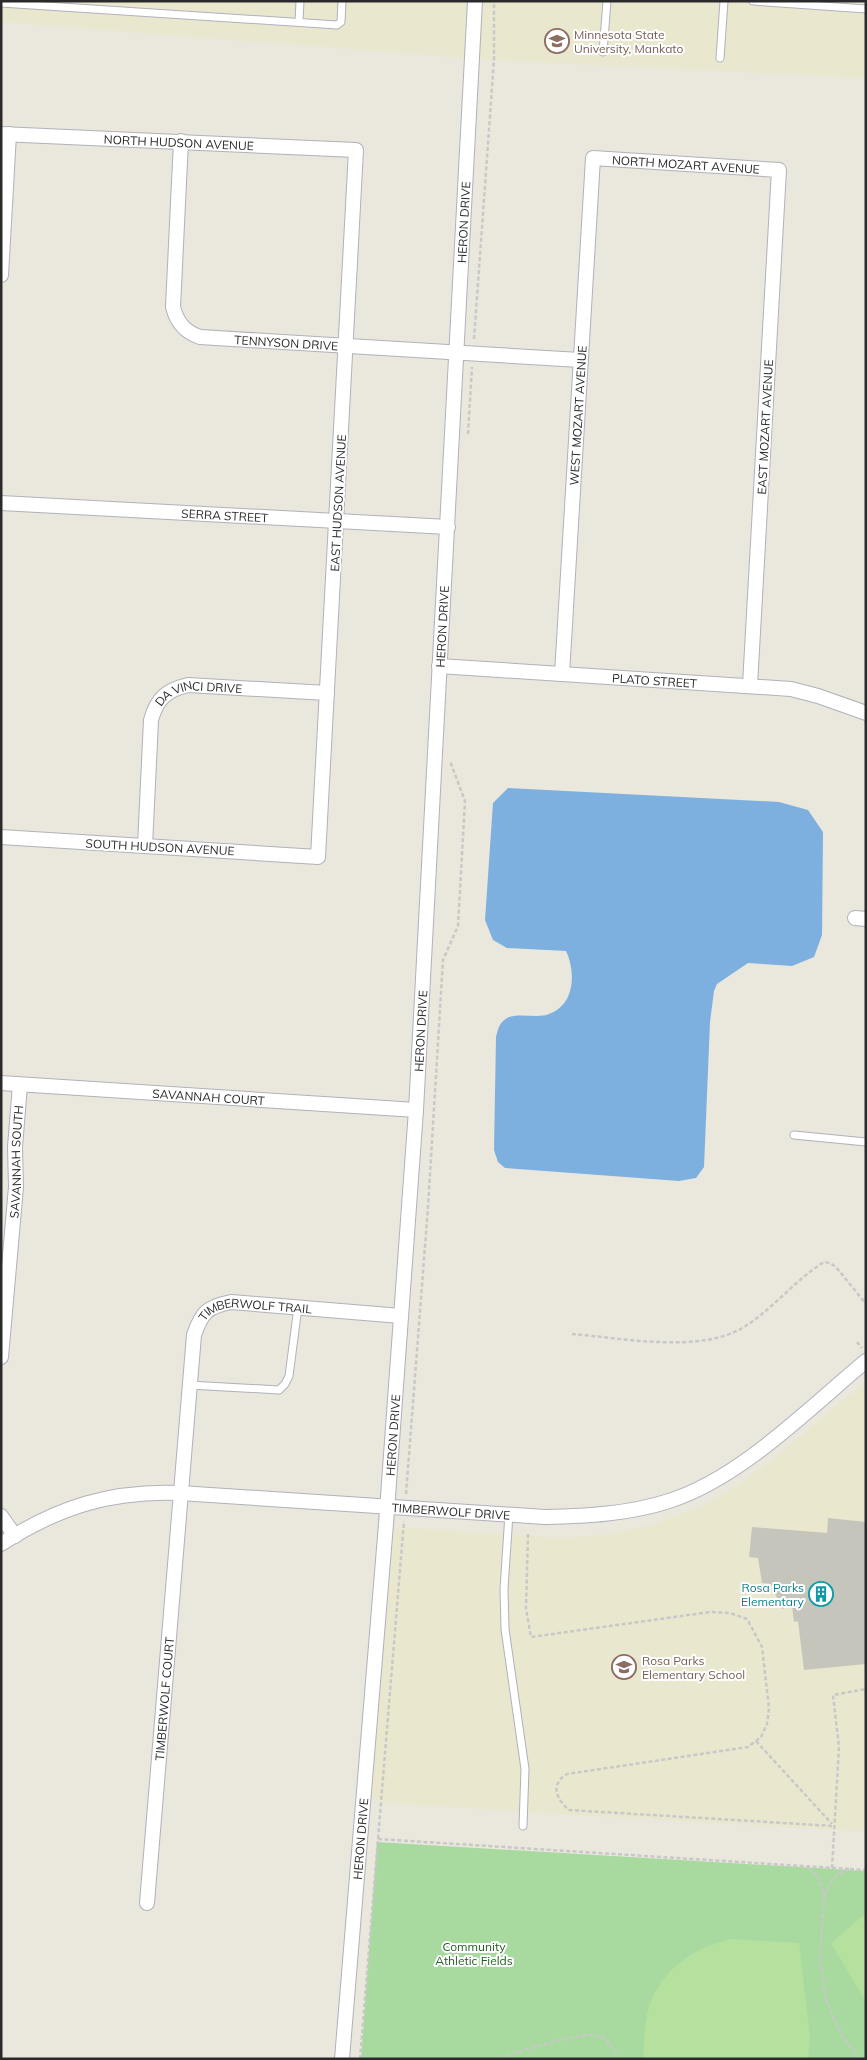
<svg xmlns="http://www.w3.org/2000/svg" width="867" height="2060" font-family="Mulish,sans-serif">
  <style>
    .education { fill: #eae7cf }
    .green { fill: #a8daa0 }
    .pitch { fill: #b5e09d }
    .water { fill: #7db0df }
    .building { fill: #c6c5bc }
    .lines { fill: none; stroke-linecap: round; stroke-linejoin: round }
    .lane-casing { stroke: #b1b1bc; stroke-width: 9 }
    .street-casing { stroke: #b1b1bc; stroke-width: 16 }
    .path { stroke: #c8c8c8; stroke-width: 2.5; stroke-dasharray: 4 2.5; stroke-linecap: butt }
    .lane { stroke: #fff; stroke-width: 7 }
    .street { stroke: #fff; stroke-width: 14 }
    .labels { text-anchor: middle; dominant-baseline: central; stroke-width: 4; stroke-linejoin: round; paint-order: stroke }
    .education-label { font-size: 12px; fill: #785e54; stroke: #fff; text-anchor: start }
    .street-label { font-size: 12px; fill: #2a2a2a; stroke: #fff }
    .culture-label { font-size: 12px; fill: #0d838f; stroke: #fff; text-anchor: end }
    .park-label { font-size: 12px; fill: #235e23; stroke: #fff }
  </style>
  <rect width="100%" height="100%" fill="#eae7dd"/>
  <g class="education">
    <polygon points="1,1 866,1 866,78 494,60 1,22"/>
    <polygon points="866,1381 866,1832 384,1803 371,1797 394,1527 560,1538 607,1535 655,1524 702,1506 734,1488 772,1460"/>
  </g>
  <polygon class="green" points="377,1842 866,1871 866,2059 361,2059"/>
  <g class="pitch">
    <polygon points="866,1913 866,2002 831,1943"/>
    <path d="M 732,1939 L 799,1943 L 810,2038 L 808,2059 L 643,2059 C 644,2046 644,2032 646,2020 C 653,1976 690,1947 732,1939 Z"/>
  </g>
  <path class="water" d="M 508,788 L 779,802 L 808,810 L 823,832 L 822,935 L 814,957 L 792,966 L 748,963 L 717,984 L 714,991 L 710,1022 L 704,1167 L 696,1178 L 679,1181 L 505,1168 L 498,1162 L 494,1150 L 496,1037 C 498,1029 499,1023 507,1018 C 519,1012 537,1019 549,1014 C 575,1005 576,972 566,951 L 507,948 L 493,940 L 485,920 L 493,803 Z"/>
  <polygon class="building" points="828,1518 866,1522 866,1664 804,1670 798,1621 794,1622 792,1605 782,1609 771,1584 762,1583 758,1558 749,1557 752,1527 827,1533"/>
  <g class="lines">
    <defs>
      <g id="lane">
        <polyline points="753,1 866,9"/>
        <polyline points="1,3 337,25 341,22 342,1"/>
        <polyline points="299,22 300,1"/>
        <polyline points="603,52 607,1"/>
        <polyline points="720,58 724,1"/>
        <polyline points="794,1135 866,1142"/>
        <polyline points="189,1385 279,1390 285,1384 289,1376 298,1307"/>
        <polyline points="509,1514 504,1589 505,1629 525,1769 523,1826"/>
      </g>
      <g id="street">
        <path id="s1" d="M 1,134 L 356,150 L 318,857 L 1,837"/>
        <path id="s2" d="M 181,141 L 173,307 C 177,323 185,332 200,337 L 580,360"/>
        <polyline points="1,275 9,134"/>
        <path id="s3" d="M 1,503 L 448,527"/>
        <path id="s4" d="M 439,666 L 791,689 L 818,696 L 866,713"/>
        <path id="s5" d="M 562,674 L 593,158 L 779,170 L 750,685"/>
        <path id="s6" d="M 145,846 L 151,720 C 157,698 167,690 188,685 L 327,693"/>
        <polyline points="855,918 866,919"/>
        <path id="s7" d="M 1,1083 L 416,1110"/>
        <path id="s8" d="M 1,1357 L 16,1187 L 15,1147 L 20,1085"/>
        <polyline points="1,1516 15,1536"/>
        <path id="s9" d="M 1,1544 C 58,1507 112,1490 180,1493 L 545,1517 C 587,1516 629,1514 669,1501 C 741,1478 808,1409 866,1361"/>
        <path id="s10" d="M 147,1903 L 194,1335 C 202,1312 207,1307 231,1302 L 401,1316"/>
        <path id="s11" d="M 342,2059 L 386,1524 L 416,1110 L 475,1"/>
      </g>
    </defs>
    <use href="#lane" class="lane-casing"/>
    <use href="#street" class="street-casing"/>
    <g class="path">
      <polyline points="474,339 494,60 494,1"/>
      <polyline points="468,434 472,367"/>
      <path d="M 572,1334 C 622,1338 700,1354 744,1327 C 773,1309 795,1280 824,1262 L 830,1263 L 836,1267 L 866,1304"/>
      <polyline points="857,1342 862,1348"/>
      <polyline points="406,1494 428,1207 443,960 458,926 465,801 450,761"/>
      <path d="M 528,1534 L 526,1609 L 531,1637 L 710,1612 L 730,1613 L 747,1619 L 762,1647 L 769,1708 L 767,1724 L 761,1737 L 748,1747 L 567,1774 C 550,1784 556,1799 569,1810 L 833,1826"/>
      <polyline points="756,1741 832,1824"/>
      <path d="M 378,1839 L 850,1869 C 835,1873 829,1883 824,1898"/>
      <polyline points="808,1868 818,1876 824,1893 820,1959 826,2000 842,2036 859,2059"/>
      <polyline points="832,1868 839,1747 833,1695 866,1689"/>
      <polyline points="850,1869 866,1870"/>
      <polyline points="360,2059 404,1521"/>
      <path d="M 501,2059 C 515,2051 580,2033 595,2035 C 605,2037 616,2048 617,2059"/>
    </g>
    <use href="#lane" class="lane"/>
    <use href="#street" class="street"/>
  </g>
  <defs>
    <symbol id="university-ring" viewBox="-11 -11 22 22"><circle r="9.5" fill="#fff" stroke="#8d6e63" stroke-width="1.5"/><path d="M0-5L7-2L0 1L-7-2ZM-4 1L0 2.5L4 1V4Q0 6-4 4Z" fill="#8d6e63"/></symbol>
    <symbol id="building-ring" viewBox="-11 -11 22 22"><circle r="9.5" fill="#fff" stroke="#0f9aa8" stroke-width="1.5"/><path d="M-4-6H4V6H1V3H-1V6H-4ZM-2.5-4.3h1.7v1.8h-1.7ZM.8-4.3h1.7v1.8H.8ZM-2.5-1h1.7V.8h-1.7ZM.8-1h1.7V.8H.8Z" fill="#0f9aa8"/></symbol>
    <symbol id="school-ring" viewBox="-11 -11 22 22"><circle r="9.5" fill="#fff" stroke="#8d6e63" stroke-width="1.5"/><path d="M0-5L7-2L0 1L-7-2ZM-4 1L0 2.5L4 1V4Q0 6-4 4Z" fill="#8d6e63"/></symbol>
  </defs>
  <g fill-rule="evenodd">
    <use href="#university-ring" x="543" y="27" width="28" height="28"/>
    <use href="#building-ring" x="807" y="1580" width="28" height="28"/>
    <use href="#school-ring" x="610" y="1653" width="28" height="28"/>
  </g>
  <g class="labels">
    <g class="education-label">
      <text x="574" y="34">Minnesota State<tspan x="574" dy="14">University, Mankato</tspan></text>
      <text x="642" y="1660">Rosa Parks<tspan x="642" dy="14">Elementary School</tspan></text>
    </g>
    <g class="street-label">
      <text stroke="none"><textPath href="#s1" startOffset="178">NORTH HUDSON AVENUE</textPath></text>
      <text stroke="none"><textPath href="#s5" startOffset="610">NORTH MOZART AVENUE</textPath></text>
      <text stroke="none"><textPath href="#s11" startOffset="1841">HERON DRIVE</textPath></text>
      <text stroke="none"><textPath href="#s2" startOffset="295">TENNYSON DRIVE</textPath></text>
      <text stroke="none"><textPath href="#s5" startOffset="259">WEST MOZART AVENUE</textPath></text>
      <text transform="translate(765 427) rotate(-87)">EAST MOZART AVENUE</text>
      <text transform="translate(338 503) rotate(-87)">EAST HUDSON AVENUE</text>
      <text stroke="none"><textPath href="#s3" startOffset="224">SERRA STREET</textPath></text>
      <text stroke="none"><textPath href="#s11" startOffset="1436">HERON DRIVE</textPath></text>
      <text stroke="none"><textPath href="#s4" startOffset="216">PLATO STREET</textPath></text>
      <text stroke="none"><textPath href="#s6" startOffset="189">DA VINCI DRIVE</textPath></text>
      <text transform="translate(160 847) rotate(3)">SOUTH HUDSON AVENUE</text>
      <text stroke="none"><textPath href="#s11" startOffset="1031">HERON DRIVE</textPath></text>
      <text stroke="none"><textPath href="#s7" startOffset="208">SAVANNAH COURT</textPath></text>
      <text stroke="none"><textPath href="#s8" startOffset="196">SAVANNAH SOUTH</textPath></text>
      <text stroke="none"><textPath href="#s10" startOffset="646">TIMBERWOLF TRAIL</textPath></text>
      <text stroke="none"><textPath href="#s11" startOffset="626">HERON DRIVE</textPath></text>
      <text stroke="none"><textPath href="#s9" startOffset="461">TIMBERWOLF DRIVE</textPath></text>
      <text stroke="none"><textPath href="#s10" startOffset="205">TIMBERWOLF COURT</textPath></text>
      <text stroke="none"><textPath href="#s11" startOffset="221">HERON DRIVE</textPath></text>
    </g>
    <g class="culture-label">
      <text x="804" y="1587">Rosa Parks<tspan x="804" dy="14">Elementary</tspan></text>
    </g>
    <g class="park-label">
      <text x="474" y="1946">Community<tspan x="474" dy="14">Athletic Fields</tspan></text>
    </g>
  </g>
  <rect width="867" height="2060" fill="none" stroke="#2a2a2a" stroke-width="5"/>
</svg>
